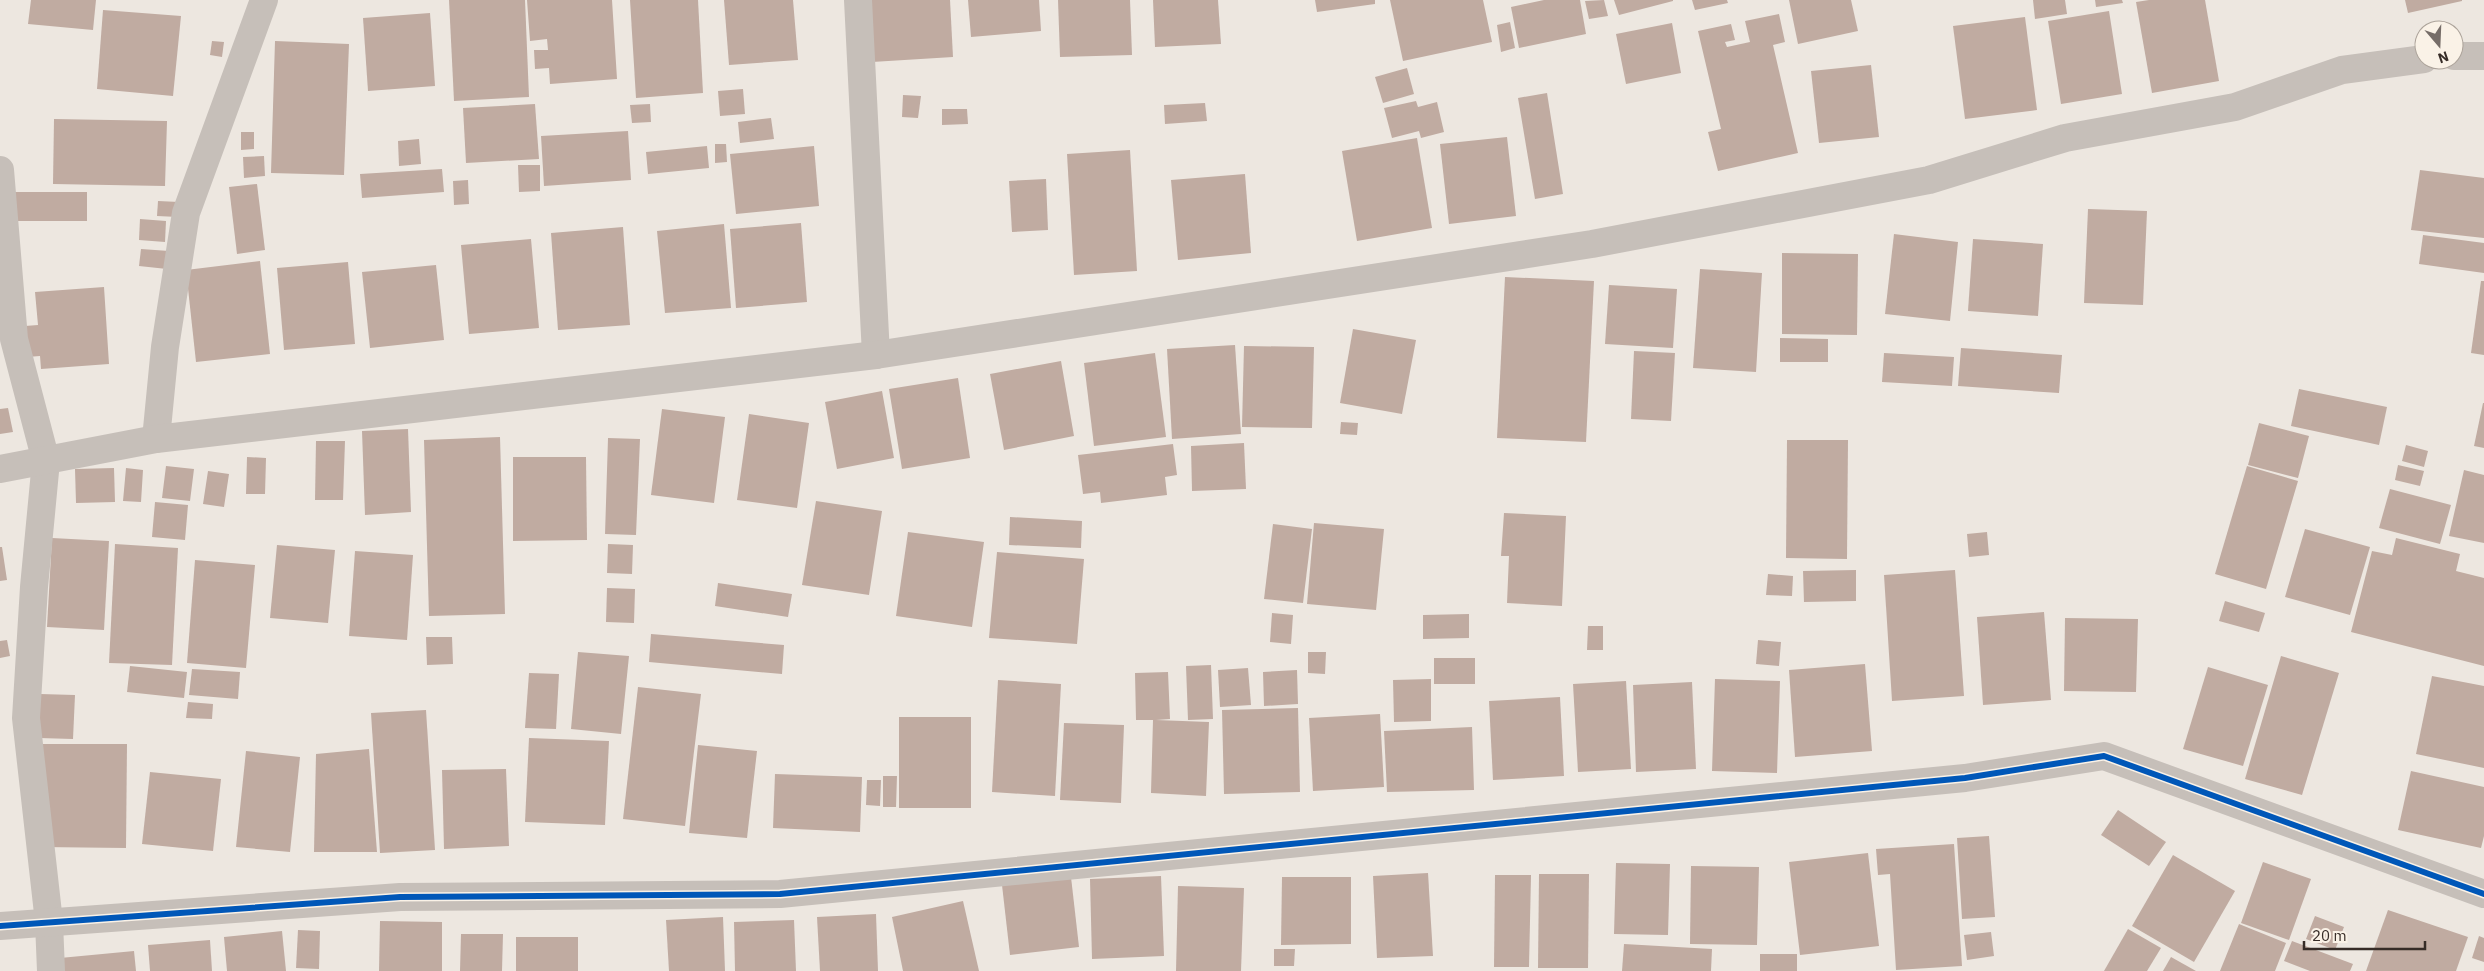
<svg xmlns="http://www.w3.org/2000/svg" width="2484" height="971" font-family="'IBM Plex Sans',sans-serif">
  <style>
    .building { fill: #c0aba1 }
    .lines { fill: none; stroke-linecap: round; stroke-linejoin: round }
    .minor { stroke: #c6bfb9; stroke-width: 28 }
    .cycleway-casing { stroke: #faf2e7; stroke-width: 9 }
    .cycleway { stroke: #0057b8; stroke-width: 6 }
  </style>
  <rect width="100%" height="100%" fill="#ede7e0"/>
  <g class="building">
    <polygon points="31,0 96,0 93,30 28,24"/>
    <polygon points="449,0 525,0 529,97 454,101"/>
    <polygon points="527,0 612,0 617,79 550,84 549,68 535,69 534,50 548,50 547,39 530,41"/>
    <polygon points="630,0 698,0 703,93 636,98"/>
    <polygon points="724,0 793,0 798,60 729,65"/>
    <polygon points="868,0 950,0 953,57 872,62"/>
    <polygon points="968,0 1039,0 1041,31 971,37"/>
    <polygon points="1058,0 1130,0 1132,55 1060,57"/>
    <polygon points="1153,0 1218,0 1221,44 1155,47"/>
    <polygon points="1315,0 1375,0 1375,4 1317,12"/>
    <polygon points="1390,0 1483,0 1492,42 1403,61"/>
    <polygon points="1544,0 1580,0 1586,34 1519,48 1511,7"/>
    <polygon points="1604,0 1608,16 1589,19 1585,1"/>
    <polygon points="1614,0 1673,0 1673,1 1619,15"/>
    <polygon points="1692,0 1727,0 1728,3 1695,10"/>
    <polygon points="1789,0 1851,0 1858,31 1798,44"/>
    <polygon points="2033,0 2065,0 2067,14 2035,19"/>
    <polygon points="2095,0 2122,0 2123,3 2096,7"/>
    <polygon points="2149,0 2205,0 2219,81 2152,93 2136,2"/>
    <polygon points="2405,0 2462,0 2462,1 2408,13"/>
    <polygon points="103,10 181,16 173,96 97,89"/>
    <polygon points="2109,11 2122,94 2061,104 2048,21"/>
    <polygon points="430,13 435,86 368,91 363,18"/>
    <polygon points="1779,14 1785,42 1773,45 1798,153 1718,171 1708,132 1721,129 1698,31 1731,24 1735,40 1725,42 1727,47 1750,42 1745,21"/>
    <polygon points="2025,17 2037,110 1965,119 1953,26"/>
    <polygon points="1510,22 1515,48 1501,52 1497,25"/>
    <polygon points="1672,23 1681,73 1626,84 1616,34"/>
    <polygon points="212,41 224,42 222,57 210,55"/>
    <polygon points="275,41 349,44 344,175 271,173"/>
    <polygon points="1871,65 1879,137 1819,143 1811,71"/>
    <polygon points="1407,68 1414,94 1383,103 1375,77"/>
    <polygon points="743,89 745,114 720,116 718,91"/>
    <polygon points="1547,93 1563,194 1535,199 1518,98"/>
    <polygon points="903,95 921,96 918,118 902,117"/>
    <polygon points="1416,101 1418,107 1437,102 1444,132 1421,138 1419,131 1392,138 1384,108"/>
    <polygon points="1205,103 1207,121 1165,124 1164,105"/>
    <polygon points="535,104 539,159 466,163 463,108"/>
    <polygon points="650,104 651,122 632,123 630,105"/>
    <polygon points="942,109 967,109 968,124 942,125"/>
    <polygon points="771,118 774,139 740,143 738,122"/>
    <polygon points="54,119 167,121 165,186 53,184"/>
    <polygon points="628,131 631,180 544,186 541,136"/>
    <polygon points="241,132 254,132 254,149 241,150"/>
    <polygon points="1507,137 1516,216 1449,224 1440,144"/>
    <polygon points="1417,138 1432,228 1357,241 1342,151"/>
    <polygon points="419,139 421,164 399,166 398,141"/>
    <polygon points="715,144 726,144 727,162 715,163"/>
    <polygon points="707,146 709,168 648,174 646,152"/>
    <polygon points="814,146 819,206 736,214 730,154"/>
    <polygon points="1130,150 1137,271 1074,275 1067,154"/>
    <polygon points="264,156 265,176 244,178 243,157"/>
    <polygon points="518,165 540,165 540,191 519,192"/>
    <polygon points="442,169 444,192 362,198 360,174"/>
    <polygon points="2420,170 2484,178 2484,238 2411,230"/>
    <polygon points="1245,174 1251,253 1178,260 1171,180"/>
    <polygon points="1046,179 1048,230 1012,232 1009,181"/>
    <polygon points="468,180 469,204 454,205 453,181"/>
    <polygon points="257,184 265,250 237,254 229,187"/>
    <rect x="14" y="192" width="73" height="29"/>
    <polygon points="158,201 179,202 178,217 157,216"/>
    <polygon points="2088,209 2147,211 2143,305 2084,303"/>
    <polygon points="140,219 166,221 165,242 139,240"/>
    <polygon points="801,223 807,302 736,308 730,229"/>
    <polygon points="724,224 731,308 665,313 657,231"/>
    <polygon points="623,227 630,325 558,330 551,233"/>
    <polygon points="1894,234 1958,242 1950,321 1885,314"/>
    <polygon points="2423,235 2484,243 2484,273 2419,264"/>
    <polygon points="531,239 539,328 469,334 461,245"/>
    <polygon points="1973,239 2043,244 2038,316 1968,311"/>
    <polygon points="141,249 169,251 167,269 139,266"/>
    <polygon points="1782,253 1858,254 1857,335 1782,334"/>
    <polygon points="260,261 270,354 196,362 186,270"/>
    <polygon points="348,262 355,344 284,350 277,268"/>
    <polygon points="436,265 444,340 370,348 362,272"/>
    <polygon points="1700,269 1762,273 1756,372 1693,368"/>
    <polygon points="1505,277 1594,281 1586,442 1497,438"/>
    <polygon points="2481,281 2484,281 2484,355 2471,353"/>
    <polygon points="1609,285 1677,289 1673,348 1605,344"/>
    <polygon points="104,287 109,364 41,369 40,356 27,357 25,326 38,325 35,292"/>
    <polygon points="1353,329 1416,340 1402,414 1340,403"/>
    <polygon points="1780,338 1828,339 1828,362 1780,362"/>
    <polygon points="1235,345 1241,434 1172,439 1167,349"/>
    <polygon points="1244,346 1314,347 1312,428 1242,427"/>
    <polygon points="1961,348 2062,355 2059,393 1958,386"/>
    <polygon points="1634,351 1675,353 1671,421 1631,419"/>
    <polygon points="1155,353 1166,437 1094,446 1084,363"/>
    <polygon points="1884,353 1954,357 1952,386 1882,382"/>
    <polygon points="1061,361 1074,436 1004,450 990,374"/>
    <polygon points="958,378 970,458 902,469 889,389"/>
    <polygon points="2299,389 2387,407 2379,445 2291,426"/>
    <polygon points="882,391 894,458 837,469 825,402"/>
    <polygon points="2483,403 2484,403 2484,448 2474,446"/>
    <polygon points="8,408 13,432 0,434 0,409"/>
    <polygon points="662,409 725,417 714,503 651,495"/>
    <polygon points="749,414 809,423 797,508 737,500"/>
    <polygon points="1341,422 1358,423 1357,435 1340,434"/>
    <polygon points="2259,423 2309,436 2298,478 2248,465"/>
    <polygon points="408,429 411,512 365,515 362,431"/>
    <polygon points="500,437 505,614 429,616 424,440"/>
    <polygon points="608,438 640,439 636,535 605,534"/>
    <polygon points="1787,440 1848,440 1847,559 1786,558"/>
    <polygon points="316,441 345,441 343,500 315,500"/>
    <polygon points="1244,443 1246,489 1192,491 1191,446"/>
    <polygon points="1173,444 1177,475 1165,477 1167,495 1101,503 1100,492 1083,494 1078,455"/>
    <polygon points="2406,445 2428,451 2424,467 2402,461"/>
    <polygon points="247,457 266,458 265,494 246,494"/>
    <polygon points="513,457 586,457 587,540 513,541"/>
    <polygon points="2398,465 2424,471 2420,486 2395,480"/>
    <polygon points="166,466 194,469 190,501 162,498"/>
    <polygon points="2247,466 2298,481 2266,589 2215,574"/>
    <polygon points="114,468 115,502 76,503 75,469"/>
    <polygon points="126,468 143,470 141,502 123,501"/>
    <polygon points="2464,470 2484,475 2484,543 2449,536"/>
    <polygon points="208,471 229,474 224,507 203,504"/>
    <polygon points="2390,489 2451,505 2440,544 2379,528"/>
    <polygon points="816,501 882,511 869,595 802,585"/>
    <polygon points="155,502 188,505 185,540 152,537"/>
    <polygon points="1504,513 1566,516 1562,606 1507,603 1509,556 1501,556"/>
    <polygon points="1010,517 1082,521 1081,548 1009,545"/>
    <polygon points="1314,523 1384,529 1376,610 1307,604"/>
    <polygon points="1273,524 1312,529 1303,603 1264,599"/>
    <polygon points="2305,529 2370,547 2350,615 2285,597"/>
    <polygon points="908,532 984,542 972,627 896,616"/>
    <polygon points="1987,532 1989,555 1969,557 1967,534"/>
    <polygon points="52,538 109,541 104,630 47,627"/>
    <polygon points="2396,538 2460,554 2456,571 2484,578 2484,666 2351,632 2372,551 2392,555"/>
    <polygon points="115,544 178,548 172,665 109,663"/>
    <polygon points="608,544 633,545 632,574 607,573"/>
    <polygon points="277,545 335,550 328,623 270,618"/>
    <polygon points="0,547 2,547 7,580 0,581"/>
    <polygon points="355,551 413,555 407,640 349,636"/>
    <polygon points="997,552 1084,559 1077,644 989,638"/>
    <polygon points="195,560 255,565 246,668 187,663"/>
    <polygon points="1856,570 1856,601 1804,602 1803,571"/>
    <polygon points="1955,570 1964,696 1892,701 1884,575"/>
    <polygon points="1768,574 1793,576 1792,596 1766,595"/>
    <polygon points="718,583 792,594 788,617 715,606"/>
    <polygon points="607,588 635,589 634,623 606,622"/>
    <polygon points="2225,601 2265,613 2259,632 2219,621"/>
    <polygon points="2044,612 2051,700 1983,705 1977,617"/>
    <polygon points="1272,613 1293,615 1291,644 1270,642"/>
    <polygon points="1469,614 1469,638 1423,639 1423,615"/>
    <polygon points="2065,618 2138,619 2136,692 2064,691"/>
    <polygon points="1588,626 1603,626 1603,650 1587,650"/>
    <polygon points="651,634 784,645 782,674 649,662"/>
    <polygon points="426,637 452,637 453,664 427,665"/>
    <polygon points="7,640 10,656 0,658 0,641"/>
    <polygon points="1758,640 1781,642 1779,666 1756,664"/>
    <polygon points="578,652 629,656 621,734 571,729"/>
    <polygon points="1308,652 1326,652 1325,674 1308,673"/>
    <polygon points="2281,656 2339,673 2302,795 2245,779"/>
    <rect x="1434" y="658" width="41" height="26"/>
    <polygon points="1865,664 1872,751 1795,757 1789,670"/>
    <polygon points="1211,665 1213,719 1188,720 1186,666"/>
    <polygon points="130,666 187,672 184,698 127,692"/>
    <polygon points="2208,667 2268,685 2243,766 2183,749"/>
    <polygon points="1248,668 1251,705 1220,707 1218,670"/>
    <polygon points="192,669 240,672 238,699 189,695"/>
    <polygon points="1297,670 1298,704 1264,706 1263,672"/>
    <polygon points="1168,672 1170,719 1156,720 1209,722 1206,796 1151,793 1153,720 1136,720 1135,673"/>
    <polygon points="529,673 559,674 556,729 525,728"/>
    <polygon points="2432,676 2484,686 2484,768 2416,754"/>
    <polygon points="1431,679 1431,721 1394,722 1393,680"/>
    <polygon points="1715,679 1780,681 1777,773 1712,771"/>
    <polygon points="998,680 1061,684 1055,796 992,792"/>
    <polygon points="1626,681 1631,769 1578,772 1573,684"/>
    <polygon points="1692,682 1696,769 1636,772 1633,685"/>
    <polygon points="638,687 701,694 685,826 623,819"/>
    <polygon points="40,694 75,695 73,739 39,738"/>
    <polygon points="1560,697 1564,776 1493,780 1489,701"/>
    <polygon points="188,702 213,704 212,719 186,718"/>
    <polygon points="1298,708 1300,792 1224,794 1222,710"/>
    <polygon points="426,710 435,850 380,853 371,713"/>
    <polygon points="1380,714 1384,787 1313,791 1309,718"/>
    <rect x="899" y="717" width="72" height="91"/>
    <polygon points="1064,723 1124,725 1121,803 1060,800"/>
    <polygon points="1472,727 1474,790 1387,792 1384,731"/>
    <polygon points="529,738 609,741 605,825 525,822"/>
    <polygon points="42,744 127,744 126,848 41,847"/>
    <polygon points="698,745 757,751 747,838 689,833"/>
    <polygon points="369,749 377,852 314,852 316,754"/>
    <polygon points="246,751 300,757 290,852 236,847"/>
    <polygon points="506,769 509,846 444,849 442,770"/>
    <polygon points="2411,771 2484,787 2484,836 2481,848 2398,830"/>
    <polygon points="150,772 221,779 213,851 142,844"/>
    <polygon points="775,774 862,777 860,832 773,828"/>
    <polygon points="883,776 897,776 896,807 883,807"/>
    <polygon points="867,780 881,780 880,806 866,805"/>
    <polygon points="2118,810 2166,842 2149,866 2101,835"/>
    <polygon points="1989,836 1995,917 1962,919 1957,838"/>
    <polygon points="1954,844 1962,966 1896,970 1890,874 1878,875 1876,849"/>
    <polygon points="1868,853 1879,946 1800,955 1789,862"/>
    <polygon points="2173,855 2235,891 2194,962 2132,926"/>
    <polygon points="2263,862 2311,879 2289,940 2241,923"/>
    <polygon points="1616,863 1670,864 1668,935 1614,934"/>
    <polygon points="1691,866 1759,867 1757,945 1690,944"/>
    <polygon points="1428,873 1433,956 1377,958 1373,876"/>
    <polygon points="1539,874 1589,874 1588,968 1538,968"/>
    <polygon points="1495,875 1531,875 1529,967 1494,967"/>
    <polygon points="1161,876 1164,956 1092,959 1090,879"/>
    <polygon points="1071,877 1079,947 1010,955 1002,885"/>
    <polygon points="1282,877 1351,877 1351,944 1281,945"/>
    <polygon points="1178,886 1244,888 1241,971 1176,971"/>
    <polygon points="963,901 979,971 903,971 892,917"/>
    <polygon points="2388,910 2468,937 2456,971 2366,971"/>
    <polygon points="876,914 878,971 820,971 817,917"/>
    <polygon points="2315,916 2344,927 2335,950 2306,939"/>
    <polygon points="723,917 725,971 669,971 666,920"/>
    <polygon points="794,920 796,971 735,971 734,922"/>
    <polygon points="380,921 442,922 442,971 379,971"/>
    <polygon points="2239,924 2286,943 2275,971 2220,971"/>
    <polygon points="2128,929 2161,948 2147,971 2104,971"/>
    <polygon points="298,930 320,931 319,969 296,968"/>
    <polygon points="282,931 286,971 227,971 224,937"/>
    <polygon points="1991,932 1994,956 1967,960 1964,935"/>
    <polygon points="461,934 503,934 502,971 460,971"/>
    <polygon points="2479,936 2484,938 2484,962 2472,958"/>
    <rect x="516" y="937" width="62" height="34"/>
    <polygon points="210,940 212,971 150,971 148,945"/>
    <polygon points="2292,941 2353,964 2350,971 2310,971 2284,961"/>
    <polygon points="1624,944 1712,949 1711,971 1622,971"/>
    <polygon points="1274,949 1295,949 1294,966 1274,966"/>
    <polygon points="134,951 136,971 61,971 60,958"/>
    <rect x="1760" y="954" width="37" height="17"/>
    <polygon points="2171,957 2196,971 2163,971"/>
  </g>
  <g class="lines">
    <g class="minor">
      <polyline points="858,0 876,355"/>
      <polyline points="2454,56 2484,56"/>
      <polyline points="0,170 14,339 46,461 34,587 26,718 49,922 51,971"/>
      <polyline points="156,439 165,347 186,213 264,0"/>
      <polyline points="0,469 156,439 876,355 1592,244 1929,180 2065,138 2235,107 2342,70 2424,59"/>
      <polyline points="0,926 400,897 780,894 1965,778 2104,756 2484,894"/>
    </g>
    <defs>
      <polyline id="cycleway" points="0,926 400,897 780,894 1965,778 2104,756 2484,894"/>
    </defs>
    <use href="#cycleway" class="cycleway-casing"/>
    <use href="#cycleway" class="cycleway"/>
  </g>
  <g transform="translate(2439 45) rotate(161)"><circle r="24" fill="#faf2e7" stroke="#aca39a"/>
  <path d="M0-4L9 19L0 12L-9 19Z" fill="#766d68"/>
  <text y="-8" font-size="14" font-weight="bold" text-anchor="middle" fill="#362c27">N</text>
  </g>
  <path d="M2304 941v8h121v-8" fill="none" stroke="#362c27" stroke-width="2.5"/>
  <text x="2312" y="941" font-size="15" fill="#362c27" stroke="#faf2e7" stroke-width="4" paint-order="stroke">20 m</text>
</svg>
